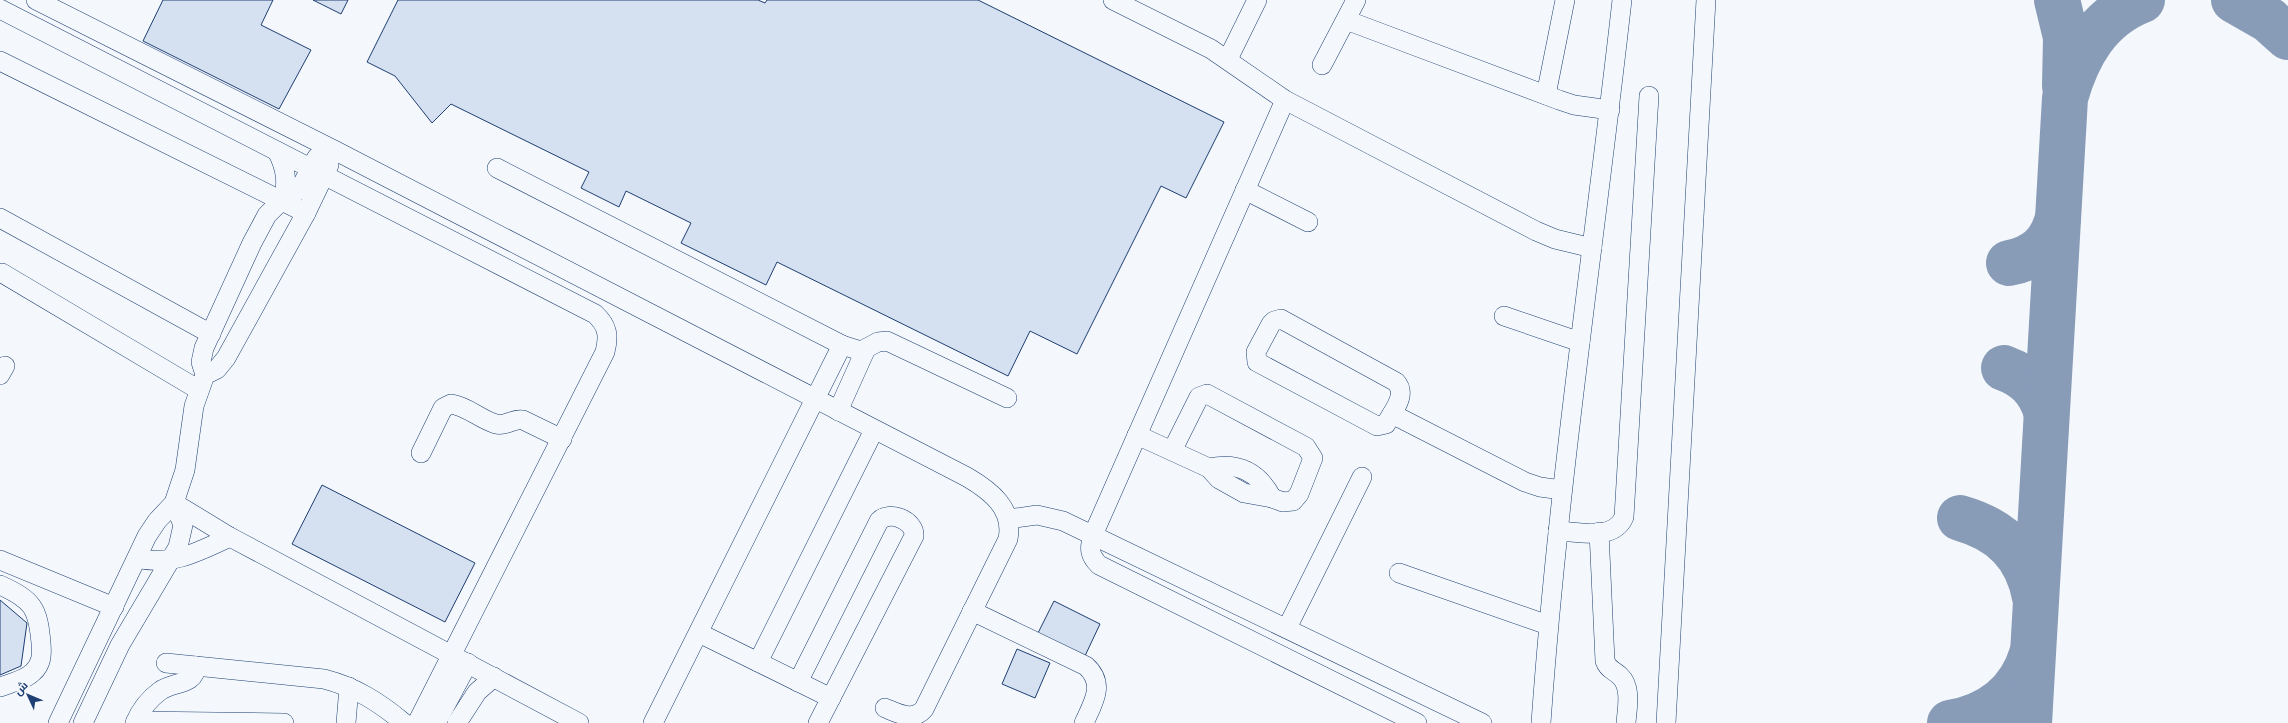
<svg xmlns="http://www.w3.org/2000/svg" width="2288" height="723" font-family="Lato,Cairo,sans-serif">
  <style>
    .lines { fill: none; stroke-linecap: round; stroke-linejoin: round }
    .taxiway { stroke: #889bb7; stroke-width: 46 }
    .building { fill: #d5e0f0; stroke: #1d3f73 }
    .minor-casing { stroke: #1d3f73; stroke-width: 20 }
    .minor { stroke: #f4f7fb; stroke-width: 19 }
  </style>
  <rect width="100%" height="100%" fill="#f4f7fb"/>
  <g class="lines">
    <g class="taxiway">
      <polyline points="2057,0 2066,37 2065,86"/>
      <polyline points="2234,0 2269,20 2288,37"/>
      <path d="M 2009,263 C 2036,258 2051,244 2058,218"/>
      <path d="M 2004,368 C 2026,376 2039,389 2046,411"/>
      <path d="M 1960,518 C 2002,530 2027,554 2035,597"/>
      <path d="M 1950,723 C 1990,716 2020,694 2032,654"/>
      <path d="M 2029,723 L 2065,98 C 2077,55 2098,17 2142,0"/>
    </g>
  </g>
  <g class="building">
    <polygon points="163,0 273,0 261,25 311,50 279,109 143,41"/>
    <polygon points="313,0 348,0 341,14"/>
    <polygon points="398,0 758,0 765,3 767,0 978,0 1224,122 1186,198 1161,186 1077,354 1030,331 1008,376 777,262 766,285 681,243 691,223 626,191 619,207 581,188 589,172 451,104 432,123 395,76 367,62"/>
    <polygon points="322,485 475,563 445,622 292,544"/>
    <polygon points="0,600 27,623 21,666 0,675"/>
    <polygon points="1054,601 1100,624 1084,658 1037,635"/>
    <polygon points="1017,649 1050,663 1035,698 1002,684"/>
  </g>
  <g class="lines">
    <defs>
      <g id="minor">
        <path d="M 36,0 L 336,151 L 967,477 C 991,491 1014,509 1008,539 L 924,709 C 913,722 898,713 885,708"/>
        <polyline points="1113,0 1211,49 1285,100 1536,231 1555,239 1592,248"/>
        <path d="M 0,9 L 595,314 C 608,326 609,336 605,352 L 417,723"/>
        <polyline points="1346,20 1559,100 1574,105 1610,110"/>
        <polyline points="1228,59 1257,0"/>
        <polyline points="0,61 306,213"/>
        <polyline points="1322,65 1356,0"/>
        <polyline points="1546,95 1565,0"/>
        <path d="M 1285,100 L 1093,535 C 1089,548 1089,555 1099,565 L 1417,723"/>
        <path d="M 277,151 C 286,168 288,183 283,202"/>
        <polyline points="497,168 842,345 861,351 878,342 887,341 1007,398"/>
        <polyline points="1245,190 1308,222"/>
        <polyline points="0,218 211,334"/>
        <polyline points="2,273 199,390"/>
        <polyline points="1504,316 1580,342"/>
        <path d="M 1281,319 L 1396,382 C 1408,395 1392,412 1386,424 L 1377,426 L 1257,362 L 1256,352 L 1271,324 L 1274,321 Z"/>
        <polyline points="0,375 5,366"/>
        <polyline points="205,375 201,362 204,348 252,243 267,215 277,205 299,190 317,157"/>
        <polyline points="838,411 865,351"/>
        <polyline points="1392,414 1525,482 1540,487 1562,490"/>
        <polyline points="1137,435 1209,468 1219,479 1244,493 1272,498 1283,502 1293,501 1299,494 1313,458 1306,447 1207,394 1199,397 1172,451"/>
        <path d="M 421,453 L 443,408 L 451,404 C 467,406 481,420 496,424 C 506,427 513,418 523,420 L 562,439"/>
        <path d="M 1209,468 C 1238,462 1258,471 1272,498"/>
        <polyline points="174,503 230,537 579,723"/>
        <polyline points="1009,519 1037,515 1063,521 1482,723"/>
        <path d="M 1558,531 C 1579,532 1614,541 1624,517 L 1649,96"/>
        <path d="M 1599,532 L 1605,661 C 1608,670 1614,670 1620,676 C 1632,687 1627,709 1626,723"/>
        <path d="M 137,558 C 171,567 200,551 230,537"/>
        <polyline points="0,560 114,607"/>
        <polyline points="1399,573 1548,625"/>
        <path d="M 0,585 C 33,600 38,608 41,643 C 42,654 42,664 33,672 C 25,680 11,683 0,687"/>
        <path d="M 972,611 L 1086,666 C 1106,684 1093,703 1084,723"/>
        <polyline points="1287,628 1362,477"/>
        <polyline points="699,633 831,698"/>
        <polyline points="758,662 874,430"/>
        <path d="M 166,663 L 324,679 C 355,687 379,702 404,723"/>
        <path d="M 798,682 L 879,521 C 889,510 915,520 914,536 L 818,723"/>
        <polyline points="136,721 284,723"/>
        <polyline points="58,723 147,536 157,521 174,503 185,470 194,406 205,375 217,369 226,358 306,213 329,165"/>
        <polyline points="83,723 120,645 178,547 183,525 174,503"/>
        <path d="M 135,723 C 140,711 149,699 160,691 C 174,681 195,686 196,666"/>
        <polyline points="346,723 349,687"/>
        <polyline points="436,723 468,663"/>
        <polyline points="457,723 477,692 494,677"/>
        <polyline points="653,723 842,345"/>
        <path d="M 1541,723 C 1558,481 1595,241 1622,0"/>
        <polyline points="1666,723 1706,0"/>
      </g>
    </defs>
    <use href="#minor" class="minor-casing"/>
    <use href="#minor" class="minor"/>
  </g>
  <g transform="translate(28 695) rotate(314)" stroke="#f4f7fb" stroke-width="3" paint-order="stroke">
  <path d="M0-3L7 15L0 10L-7 15Z" fill="#1d3f73"/>
  <text y="-6" font-size="11" font-weight="bold" text-anchor="middle" fill="#1d3f73">ش</text>
  </g>
</svg>
